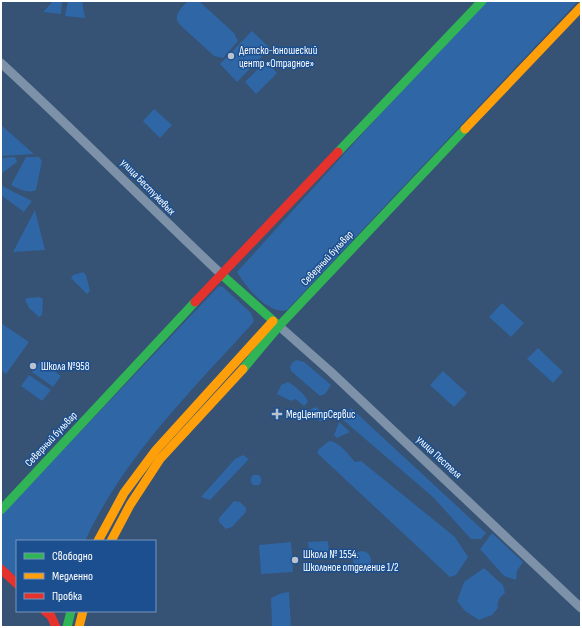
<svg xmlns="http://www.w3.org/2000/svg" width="582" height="628" font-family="'Sofia Sans Condensed',sans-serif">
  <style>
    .green { fill: #2f66a5 }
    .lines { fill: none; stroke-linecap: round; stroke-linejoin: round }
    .street { stroke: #7d92a8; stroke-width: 9 }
    .fast { stroke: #30b455; stroke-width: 9 }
    .slow { stroke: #ff9f0a; stroke-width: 9 }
    .jam { stroke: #e5322d; stroke-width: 9 }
    .poi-dot { fill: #b9c2ce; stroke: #1b4f8f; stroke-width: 1.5 }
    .labels { text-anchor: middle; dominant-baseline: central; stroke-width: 3; stroke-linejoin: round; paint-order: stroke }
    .poi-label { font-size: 11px; fill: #fff; stroke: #1b4f8f; text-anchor: start }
    .street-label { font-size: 11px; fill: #fff; stroke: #1b4f8f }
  </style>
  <rect width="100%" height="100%" fill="#365274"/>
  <g class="green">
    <polygon points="53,1 62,1 61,14 43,12"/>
    <polygon points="68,1 82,1 85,18 65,16"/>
    <path d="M 188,1 L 200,2 L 234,33 L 238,41 L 223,58 L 214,56 L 179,24 C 173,15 181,8 188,1 Z"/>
    <path d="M 486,1 L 578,1 L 287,310 C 269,316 245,286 237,272 L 433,56 Z"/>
    <polygon points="252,31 270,48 237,82 220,64"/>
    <polygon points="266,61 277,73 256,94 245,82"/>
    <polygon points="154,109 172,125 160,138 143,121"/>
    <polygon points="1,125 34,154 1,156"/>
    <polygon points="15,157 17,162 1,174 1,158"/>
    <path d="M 26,157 L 39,157 L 42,161 L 36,190 C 28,194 18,189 11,185 Z"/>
    <polygon points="2,186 32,201 24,212 1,195"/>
    <polygon points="35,210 45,250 13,252"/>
    <polygon points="83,272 86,275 90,291 87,294 71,278 73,275"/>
    <path d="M 219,286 L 223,287 L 251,313 L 254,321 L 252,324 C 190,392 124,457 85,541 L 17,541 L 17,579 L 1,564 L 1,515 Z"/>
    <polygon points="40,297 43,299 42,315 39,317 29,308 25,300 27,298"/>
    <polygon points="502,303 524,323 511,337 489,317"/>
    <polygon points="1,323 29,342 6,374 1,370"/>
    <polygon points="538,348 563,372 553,383 527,359"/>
    <polygon points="296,360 304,362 331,385 325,394 320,396 291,371 290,367 292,363"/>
    <polygon points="40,361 61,376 53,387 32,372"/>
    <polygon points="443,371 467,393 454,407 430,385"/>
    <polygon points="29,375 51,390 42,401 21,386"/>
    <path d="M 288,382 C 294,385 307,396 308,402 L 304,406 L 295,399 L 291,401 L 277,394 L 281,385 Z"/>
    <polygon points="316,407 323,413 324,418 322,421 319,421 311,413 311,409"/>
    <polygon points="351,408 486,533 481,539 471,539 433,497 342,419"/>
    <polygon points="339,422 350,432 337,438 334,435"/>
    <path d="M 329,441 C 340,442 348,454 355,462 L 361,461 L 455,537 L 468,557 L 456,575 L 450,577 L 317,453 L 319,449 Z"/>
    <polygon points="243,455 249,459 210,500 201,497 235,459"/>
    <circle cx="256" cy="480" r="5.5"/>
    <polygon points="234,501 240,502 246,508 246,512 232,527 226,529 219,522 219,518"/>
    <polygon points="492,533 523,562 517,571 516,580 504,576 480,549"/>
    <polygon points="328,541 329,551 309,552 308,542"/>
    <polygon points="291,542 293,572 261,574 259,545"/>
    <circle cx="362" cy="560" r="9"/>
    <path d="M 484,568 L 503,585 L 505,593 C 499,598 497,601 498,608 L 492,615 L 479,620 L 465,611 L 457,601 L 464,582 Z"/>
    <polygon points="289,592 291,627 272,627 271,598 282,593"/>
  </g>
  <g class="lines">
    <g class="street">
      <path d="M 1,63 C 76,132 148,205 222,275"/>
      <polyline points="279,326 331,372 581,608"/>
    </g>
    <g class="fast">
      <polyline points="338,152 482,1"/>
      <polyline points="222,275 278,325"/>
      <polyline points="243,369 279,326 465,129"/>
      <polyline points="1,510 195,302"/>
      <polyline points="67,627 71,611"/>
    </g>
    <g class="slow">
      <polyline points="465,129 581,7"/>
      <polyline points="98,541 124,493 156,450 273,321"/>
      <polyline points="111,541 130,505 160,459 243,369"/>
      <polyline points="79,627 83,611"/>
    </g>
    <g class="jam">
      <polyline points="195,302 338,152"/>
      <polyline points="1,569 17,584"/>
      <polyline points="45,611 51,616 56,627"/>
    </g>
  </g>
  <g class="poi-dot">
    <circle cx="231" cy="56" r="4"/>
    <circle cx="33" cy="366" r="4"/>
    <path d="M275 408h4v4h4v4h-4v4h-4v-4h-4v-4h4z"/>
    <circle cx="295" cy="560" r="4"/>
  </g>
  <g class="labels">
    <g class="poi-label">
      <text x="239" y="50">Детско-юношеский<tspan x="239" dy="13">центр «Отрадное»</tspan></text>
      <text x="41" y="366">Школа №958</text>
      <text x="286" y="414">МедЦентрСервис</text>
      <text x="303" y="554">Школа № 1554.<tspan x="303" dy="13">Школьное отделение 1/2</tspan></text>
    </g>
    <g class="street-label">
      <text transform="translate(148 187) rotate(46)">улица Бестужевых</text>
      <text transform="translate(327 258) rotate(-47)">Северный бульвар</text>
      <text transform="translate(51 439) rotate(-47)">Северный бульвар</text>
      <text transform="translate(439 457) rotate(43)">улица Пестеля</text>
    </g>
  </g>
  <rect width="582" height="628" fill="none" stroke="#ffffff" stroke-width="4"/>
  <rect x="16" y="540" width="140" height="72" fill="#1b4f8f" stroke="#7695bc"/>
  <rect x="24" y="553" width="20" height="6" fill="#30b455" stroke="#7695bc"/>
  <text x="52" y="560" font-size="12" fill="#ffffff">Свободно</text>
  <rect x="24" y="573" width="20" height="6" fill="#ff9f0a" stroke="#7695bc"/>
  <text x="52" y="580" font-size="12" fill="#ffffff">Медленно</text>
  <rect x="24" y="593" width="20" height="6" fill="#e5322d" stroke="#7695bc"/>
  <text x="52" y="600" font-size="12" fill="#ffffff">Пробка</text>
</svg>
